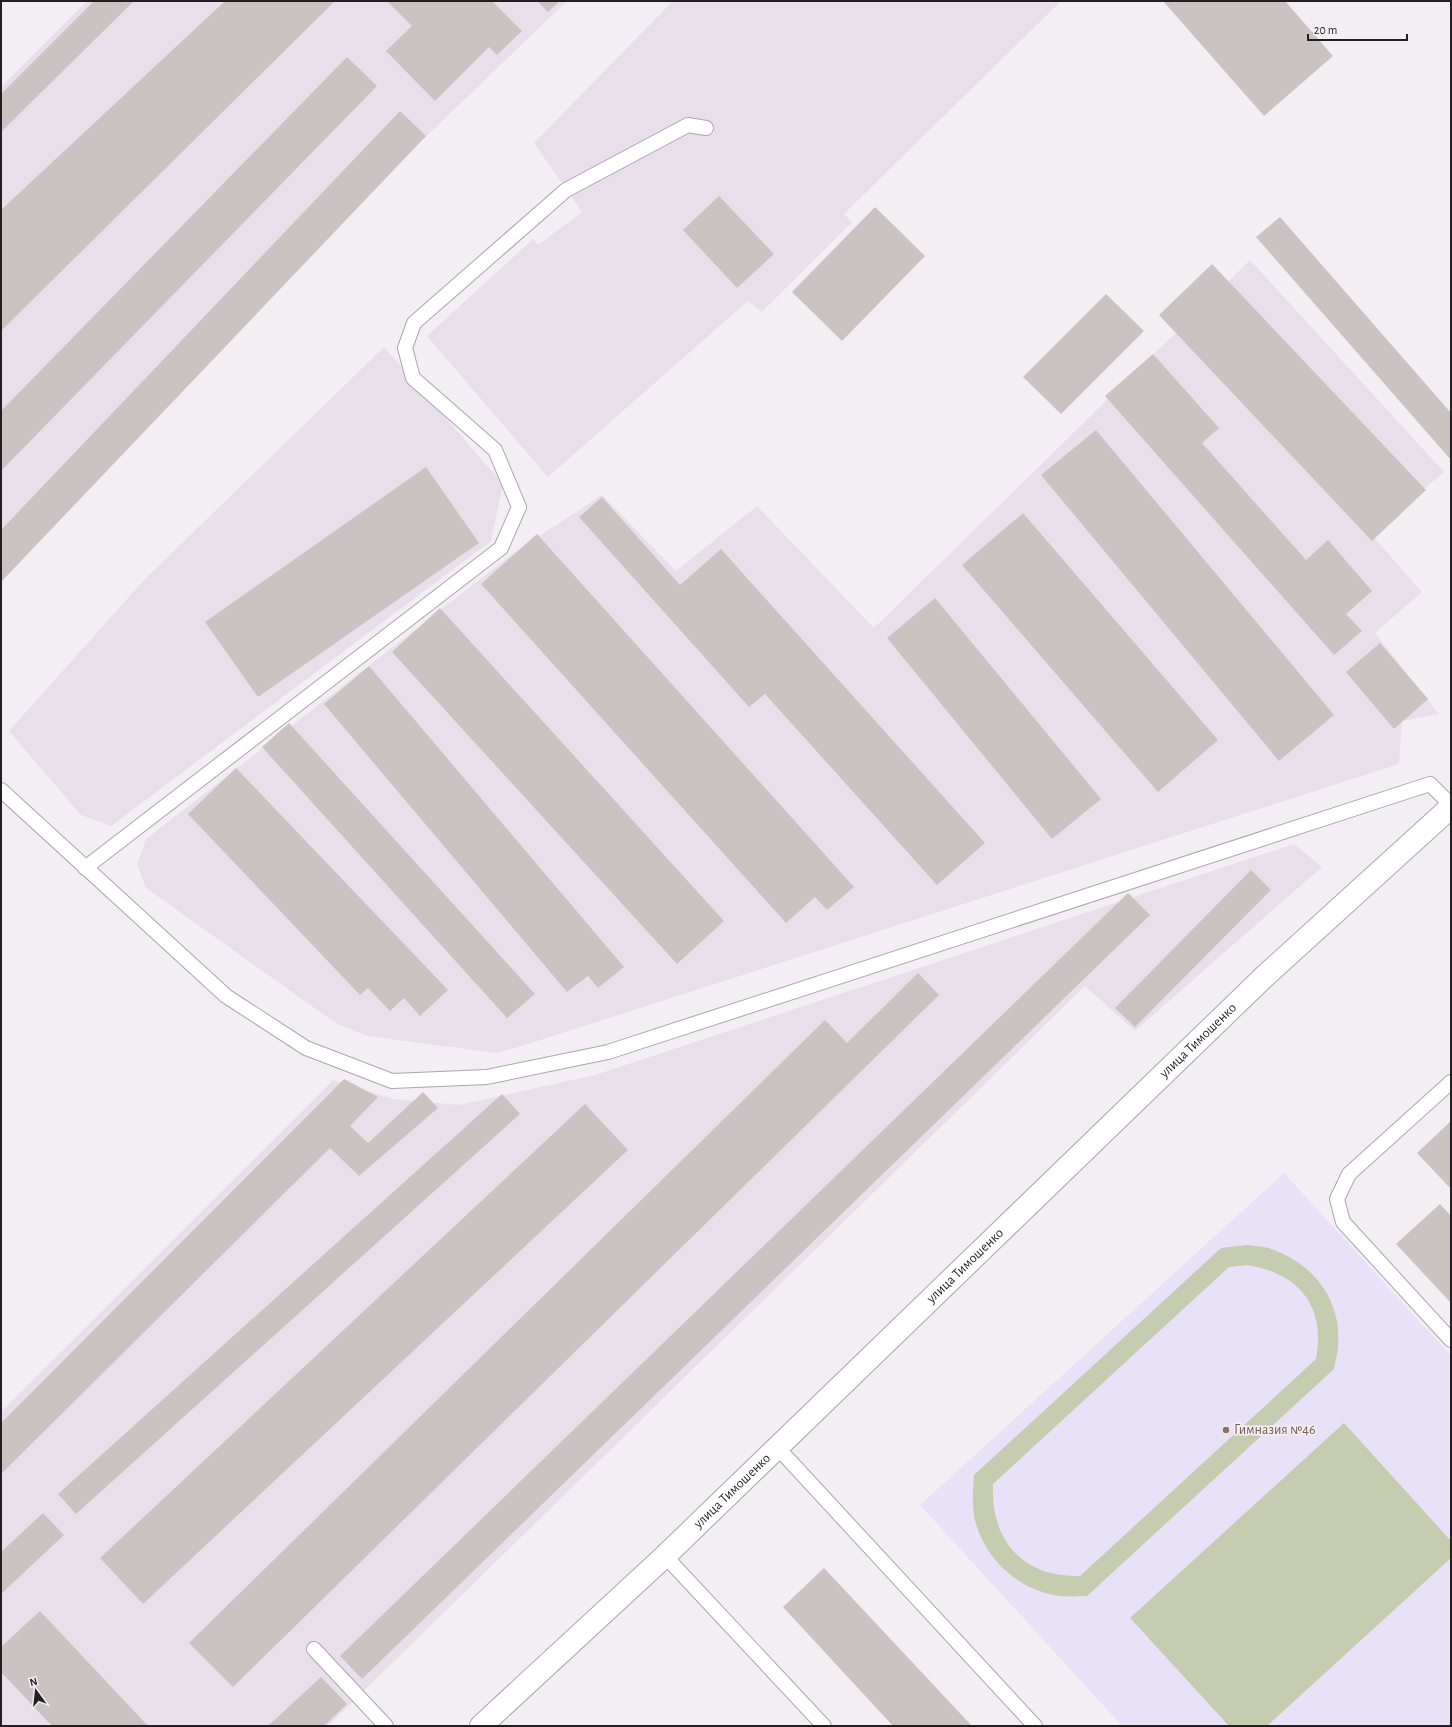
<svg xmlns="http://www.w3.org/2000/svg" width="1452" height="1727" font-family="'Alegreya Sans',sans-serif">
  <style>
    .built { fill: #e8dfeb }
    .education { fill: #e9e1f7 }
    .green { fill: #c6ccaf; fill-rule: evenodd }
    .building { fill: #cbc3c2 }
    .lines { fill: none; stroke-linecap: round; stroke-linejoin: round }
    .service-casing { stroke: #aaa6ac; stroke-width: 16 }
    .tertiary-casing { stroke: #aaa6ac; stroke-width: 24 }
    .service { stroke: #fff; stroke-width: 14 }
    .tertiary { stroke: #fff; stroke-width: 22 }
    .education-dot { fill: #8d6e63; stroke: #f2eef4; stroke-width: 1.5 }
    .labels { text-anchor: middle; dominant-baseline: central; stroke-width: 3.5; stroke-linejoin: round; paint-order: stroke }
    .street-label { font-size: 14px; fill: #211f21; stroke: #f2eef4 }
    .education-label { font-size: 14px; fill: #785e54; stroke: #f2eef4; text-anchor: start }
  </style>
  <rect width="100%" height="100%" fill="#f2eef4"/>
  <g class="built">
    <polygon points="87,1 567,1 1,545 1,87"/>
    <polygon points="673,1 1061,1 844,214 852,222 762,312 748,301 548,477 427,336 533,239 538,245 582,212 534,143"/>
    <polygon points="1250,260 1444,472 1371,534 1422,592 1375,633 1439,714 1402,721 1399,764 528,1044 496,1053 368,1036 337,1024 146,888 137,865 146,839 515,552 602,495 676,571 757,506 874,628"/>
    <polygon points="384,347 503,484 491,541 111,826 81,815 9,731 144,580"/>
    <polygon points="1294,844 1322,867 1135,1031 1085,986 328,1726 1,1726 1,1412 333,1080 393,1099 459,1105 595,1075"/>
  </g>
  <polygon class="education" points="1284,1173 1451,1356 1451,1726 1122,1726 920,1505"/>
  <g class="green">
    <path d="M 1247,1245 C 1255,1246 1264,1246 1271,1249 C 1312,1263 1342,1299 1338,1345 C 1338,1353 1335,1361 1334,1369 L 1087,1596 C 1078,1596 1069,1597 1060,1596 C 1021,1591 989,1563 977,1527 C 971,1510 973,1492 974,1475 L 1221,1248 ZM 1247,1265 C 1299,1273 1326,1306 1316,1359 L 1080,1576 C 1023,1578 990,1540 993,1484 L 1229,1267 Z"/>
    <polygon points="1344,1423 1451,1541 1451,1558 1267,1726 1229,1726 1130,1618"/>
  </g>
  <g class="building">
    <polygon points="94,1 134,1 1,132 1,94"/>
    <polygon points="225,1 335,1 1,331 1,210"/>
    <polygon points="387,1 492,1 522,31 497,55 489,47 435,101 386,51 412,26"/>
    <polygon points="537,1 560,1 548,12"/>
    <polygon points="1163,1 1285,1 1333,56 1264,116"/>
    <polygon points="347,57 377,86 1,471 1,411"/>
    <polygon points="400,111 426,136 1,582 1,530"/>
    <polygon points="719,196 774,254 737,288 683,230"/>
    <polygon points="875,207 925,256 842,341 792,292"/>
    <polygon points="1280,217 1451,413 1451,460 1256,237"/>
    <polygon points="1212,264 1426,490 1372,541 1159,315"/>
    <polygon points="1106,294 1144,331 1061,414 1023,377"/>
    <polygon points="1153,354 1219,428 1202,443 1306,560 1328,540 1372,591 1346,614 1362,631 1334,655 1105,396"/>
    <polygon points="1096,430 1334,715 1279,761 1041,475"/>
    <polygon points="426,467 479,543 258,697 205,622"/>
    <polygon points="602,497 680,585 721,549 985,843 937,885 765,694 749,707 579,517"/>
    <polygon points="1023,513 1218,740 1158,792 962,565"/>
    <polygon points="537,534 854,887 827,910 815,897 786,923 481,584"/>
    <polygon points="935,598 1101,799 1052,839 887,638"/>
    <polygon points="440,608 724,921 677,964 392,652"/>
    <polygon points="1380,643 1428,699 1394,729 1346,672"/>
    <polygon points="369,666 624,967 598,988 588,976 567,992 324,704"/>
    <polygon points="289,723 535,994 507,1018 262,747"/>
    <polygon points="236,768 448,990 420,1016 404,998 390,1011 368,988 360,995 188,814"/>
    <polygon points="1251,870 1271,890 1135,1027 1115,1008"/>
    <polygon points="1128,893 1150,915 362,1679 340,1656"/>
    <polygon points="918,973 939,995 233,1687 189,1643 825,1020 847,1043"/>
    <polygon points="344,1079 378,1097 350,1126 368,1143 423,1092 438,1108 359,1176 330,1148 1,1474 1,1423"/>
    <polygon points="502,1094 520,1114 76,1514 58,1494"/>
    <polygon points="585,1104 628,1150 143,1604 100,1558"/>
    <polygon points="1451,1121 1451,1189 1417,1153"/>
    <polygon points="1440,1204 1451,1216 1451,1303 1396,1244"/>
    <polygon points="43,1513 64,1535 1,1594 1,1552"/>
    <polygon points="824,1568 972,1726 893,1726 783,1607"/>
    <polygon points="40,1611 148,1726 52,1726 1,1672 1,1647"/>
    <polygon points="321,1677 347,1704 324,1726 268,1726"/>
  </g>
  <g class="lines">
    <defs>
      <g id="service">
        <polyline points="1,790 226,996 306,1048 392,1081 487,1077 608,1052 1430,784 1451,805"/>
        <polyline points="85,868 501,548 519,507 495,450 413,378 405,348 414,323 566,190 688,125 706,128"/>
        <polyline points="1451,1082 1349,1174 1337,1199 1343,1222 1451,1340"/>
        <polyline points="777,1447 1035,1726"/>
        <polyline points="665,1556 824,1726"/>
        <polyline points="314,1649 386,1726"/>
      </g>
      <g id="tertiary">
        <path id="s1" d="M 481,1726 L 665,1556 L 1265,976 L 1451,807"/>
      </g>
    </defs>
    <use href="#service" class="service-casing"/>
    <use href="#tertiary" class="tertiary-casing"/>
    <use href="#service" class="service"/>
    <use href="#tertiary" class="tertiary"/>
  </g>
  <circle class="education-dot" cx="1226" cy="1430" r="4"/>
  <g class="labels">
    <g class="street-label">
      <text stroke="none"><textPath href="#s1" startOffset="992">улица Тимошенко</textPath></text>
      <text stroke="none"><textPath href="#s1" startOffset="668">улица Тимошенко</textPath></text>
      <text stroke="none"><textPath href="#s1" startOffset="344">улица Тимошенко</textPath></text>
    </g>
    <g class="education-label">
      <text x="1234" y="1430">Гимназия №46</text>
    </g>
  </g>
  <rect width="1452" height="1727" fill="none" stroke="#211f21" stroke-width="4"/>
  <g transform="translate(36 1691) rotate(345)" stroke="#f2eef4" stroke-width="3" paint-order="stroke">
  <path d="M0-3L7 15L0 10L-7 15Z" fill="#211f21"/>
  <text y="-6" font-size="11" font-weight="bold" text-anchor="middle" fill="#211f21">N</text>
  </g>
  <path d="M1308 34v6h99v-6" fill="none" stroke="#211f21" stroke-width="2"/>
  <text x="1314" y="34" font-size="12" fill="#211f21" stroke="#f2eef4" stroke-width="3" paint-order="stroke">20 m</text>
</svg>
